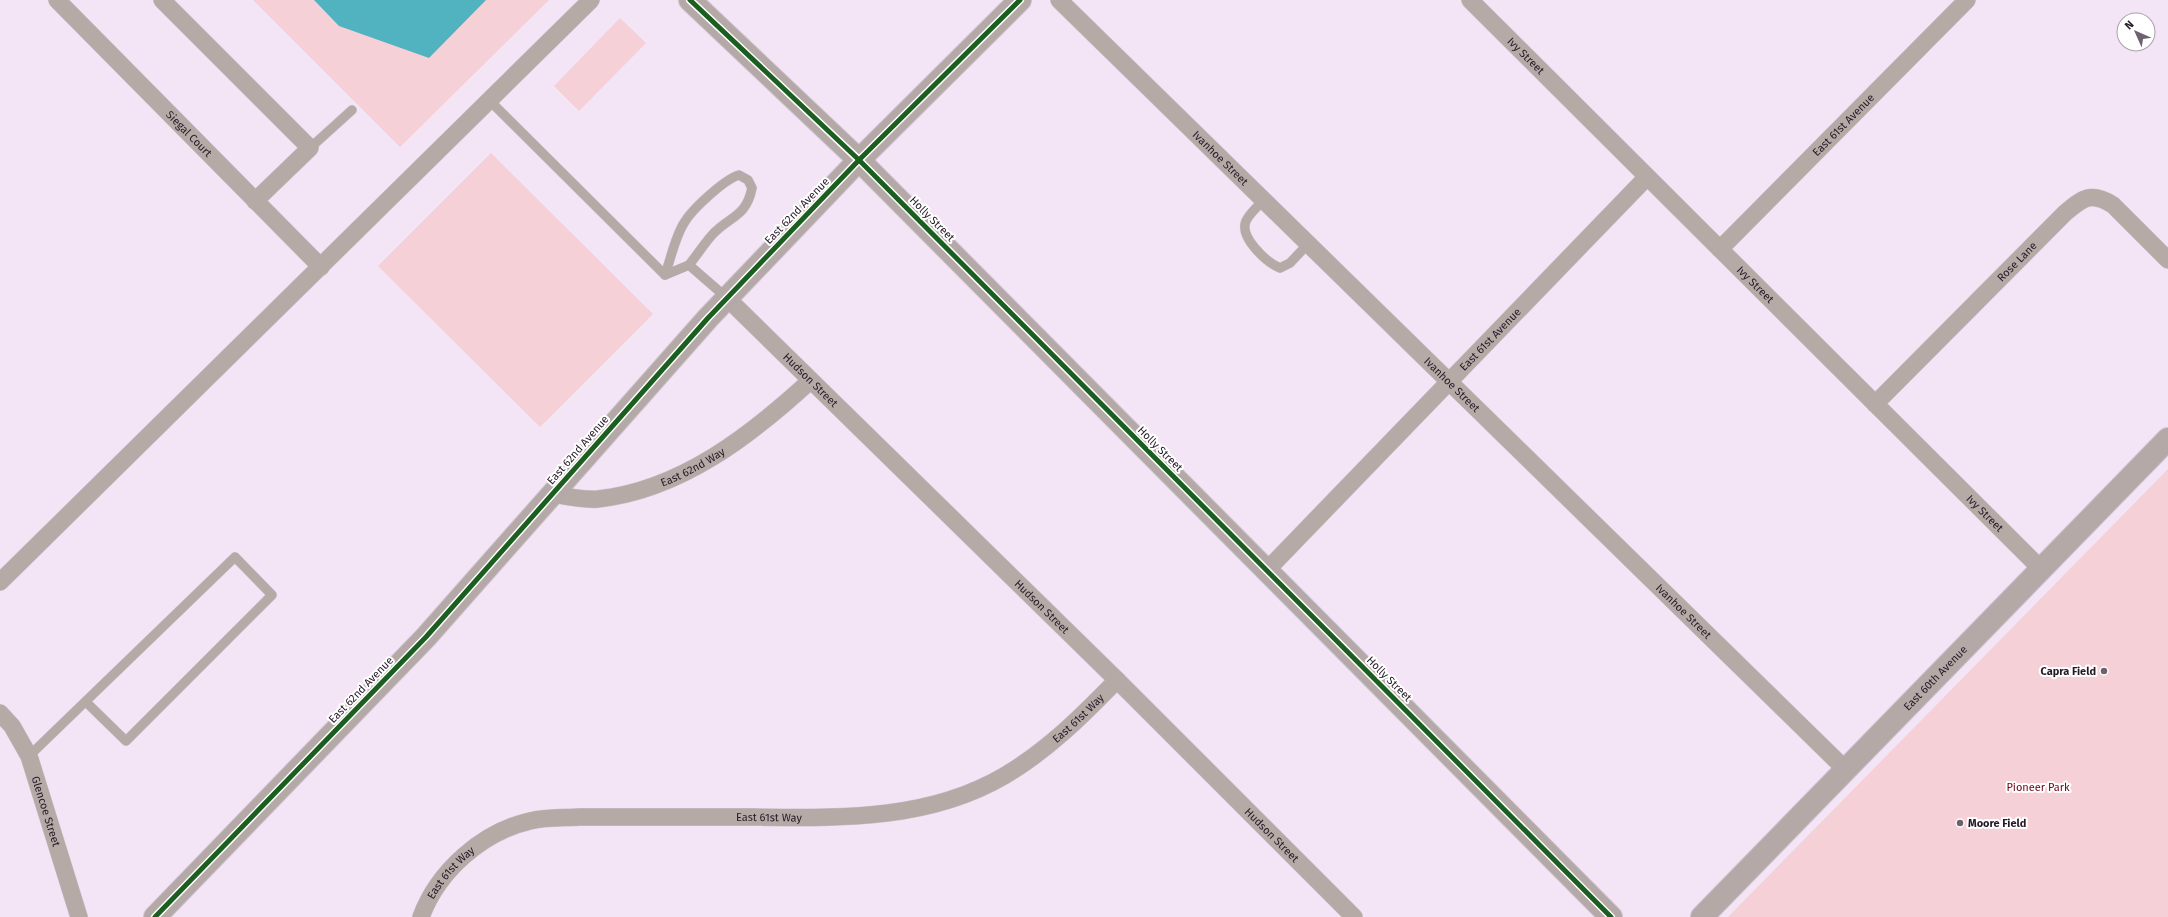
<svg xmlns="http://www.w3.org/2000/svg" width="2168" height="917" font-family="'Fira Sans',sans-serif">
  <style>
    .green { fill: #f5d0d6 }
    .water { fill: #50b3bf }
    .lines { fill: none; stroke-linecap: round; stroke-linejoin: round }
    .lane-casing { stroke: #cec2cf; stroke-width: 10 }
    .street-casing { stroke: #cec2cf; stroke-width: 18 }
    .secondary-casing { stroke: #cec2cf; stroke-width: 24 }
    .lane { stroke: #b5aaa6; stroke-width: 9 }
    .street { stroke: #b5aaa6; stroke-width: 17 }
    .secondary { stroke: #b4a9a6; stroke-width: 22 }
    .cycleway-casing { stroke: #fff; stroke-width: 8 }
    .cycleway { stroke: #1b5e20; stroke-width: 5 }
    .poi-dot { fill: #6d606f; stroke: #fff; stroke-width: 1.5 }
    .labels { text-anchor: middle; dominant-baseline: central; stroke-width: 4; stroke-linejoin: round; paint-order: stroke }
    .street-label { font-size: 11px; fill: #251926; stroke: #fff }
    .poi-label { font-size: 11px; font-weight: bold; fill: #251926; stroke: #fff; text-anchor: end }
    .park-label { font-size: 11px; fill: #6f0213; stroke: #fff }
  </style>
  <rect width="100%" height="100%" fill="#f4e5f6"/>
  <g class="green">
    <polygon points="253,0 549,0 400,147"/>
    <polygon points="620,18 646,43 579,111 554,86"/>
    <polygon points="491,153 653,314 540,427 378,266"/>
    <polygon points="2168,469 2168,917 1728,917"/>
  </g>
  <polygon class="water" points="314,0 486,0 429,58 339,26"/>
  <g class="lines">
    <defs>
      <g id="lane">
        <polyline points="489,100 665,275 689,265 727,298"/>
        <polyline points="310,148 352,110"/>
        <path d="M 1264,200 C 1258,206 1249,214 1246,221 C 1239,237 1266,262 1280,268 L 1290,263 L 1308,244"/>
        <path d="M 665,275 C 671,258 675,237 684,223 C 692,209 725,179 739,175 L 748,180 L 752,188 C 746,218 729,216 712,235 C 704,244 697,255 689,265"/>
        <polyline points="29,756 235,557 272,595 126,741 86,702"/>
      </g>
      <g id="street">
        <path id="s1" d="M 57,0 L 321,267"/>
        <polyline points="162,0 310,148 255,201"/>
        <path id="s2" d="M 1059,0 L 1846,770"/>
        <path id="s3" d="M 1470,0 L 2041,569"/>
        <path id="s4" d="M 1720,249 L 1967,0"/>
        <path id="s5" d="M 727,298 L 1117,680 L 1354,917"/>
        <path id="s6" d="M 1875,404 L 2065,213 C 2083,198 2091,191 2113,205 L 2168,260"/>
        <path id="s7" d="M 553,494 C 568,497 584,500 598,499 C 681,490 751,435 810,381"/>
        <path id="s8" d="M 1267,570 L 1647,177"/>
        <polyline points="0,582 591,0"/>
        <path id="s9" d="M 0,713 L 12,726 L 29,756 L 79,917"/>
        <path id="s10" d="M 421,917 C 438,871 482,832 530,821 C 546,817 563,818 579,817 C 637,817 694,817 751,817 C 838,818 927,821 1004,776 C 1048,750 1082,716 1117,680"/>
      </g>
      <g id="secondary">
        <polyline points="690,0 859,160 1611,917"/>
        <polyline points="155,917 426,637 708,318 859,160 1020,0"/>
        <path id="s11" d="M 1702,917 L 2168,439"/>
      </g>
    </defs>
    <use href="#lane" class="lane-casing"/>
    <use href="#street" class="street-casing"/>
    <use href="#secondary" class="secondary-casing"/>
    <use href="#lane" class="lane"/>
    <use href="#street" class="street"/>
    <use href="#secondary" class="secondary"/>
    <defs>
      <g id="cycleway">
        <polyline points="690,0 859,160 1611,917"/>
        <polyline points="155,917 426,637 708,318 859,160 1020,0"/>
      </g>
    </defs>
    <use href="#cycleway" class="cycleway-casing"/>
    <use href="#cycleway" class="cycleway"/>
  </g>
  <g class="poi-dot">
    <circle cx="2104" cy="671" r="4"/>
    <circle cx="1960" cy="823" r="4"/>
  </g>
  <g class="labels">
    <g class="street-label">
      <text stroke="none"><textPath href="#s3" startOffset="79">Ivy Street</textPath></text>
      <text stroke="none"><textPath href="#s4" startOffset="175">East 61st Avenue</textPath></text>
      <text stroke="none"><textPath href="#s1" startOffset="188">Siegal Court</textPath></text>
      <text stroke="none"><textPath href="#s2" startOffset="226">Ivanhoe Street</textPath></text>
      <text transform="translate(797 211) rotate(-46)">East 62nd Avenue</text>
      <text transform="translate(932 219) rotate(45)">Holly Street</text>
      <text stroke="none"><textPath href="#s6" startOffset="201">Rose Lane</textPath></text>
      <text stroke="none"><textPath href="#s3" startOffset="403">Ivy Street</textPath></text>
      <text stroke="none"><textPath href="#s8" startOffset="321">East 61st Avenue</textPath></text>
      <text stroke="none"><textPath href="#s5" startOffset="117">Hudson Street</textPath></text>
      <text stroke="none"><textPath href="#s2" startOffset="550">Ivanhoe Street</textPath></text>
      <text transform="translate(1160 449) rotate(45)">Holly Street</text>
      <text transform="translate(578 450) rotate(-49)">East 62nd Avenue</text>
      <text stroke="none"><textPath href="#s7" startOffset="146">East 62nd Way</textPath></text>
      <text stroke="none"><textPath href="#s3" startOffset="727">Ivy Street</textPath></text>
      <text stroke="none"><textPath href="#s5" startOffset="441">Hudson Street</textPath></text>
      <text stroke="none"><textPath href="#s2" startOffset="874">Ivanhoe Street</textPath></text>
      <text stroke="none"><textPath href="#s11" startOffset="334">East 60th Avenue</textPath></text>
      <text transform="translate(1389 679) rotate(45)">Holly Street</text>
      <text transform="translate(361 690) rotate(-46)">East 62nd Avenue</text>
      <text stroke="none"><textPath href="#s10" startOffset="726">East 61st Way</textPath></text>
      <text stroke="none"><textPath href="#s9" startOffset="110">Glencoe Street</textPath></text>
      <text stroke="none"><textPath href="#s10" startOffset="390">East 61st Way</textPath></text>
      <text stroke="none"><textPath href="#s5" startOffset="765">Hudson Street</textPath></text>
      <text stroke="none"><textPath href="#s10" startOffset="54">East 61st Way</textPath></text>
    </g>
    <g class="poi-label">
      <text x="2096" y="671">Capra Field</text>
      <text x="1968" y="823" text-anchor="start">Moore Field</text>
    </g>
    <g class="park-label">
      <text x="2038" y="787">Pioneer Park</text>
    </g>
  </g>
  <g transform="translate(2136 32) rotate(315)"><circle r="19" fill="#ffffff" stroke="#a8a3a8"/>
  <path d="M0-3L7 15L0 10L-7 15Z" fill="#6d606f"/>
  <text y="-6" font-size="11" font-weight="bold" text-anchor="middle" fill="#251926">N</text>
  </g>
</svg>
